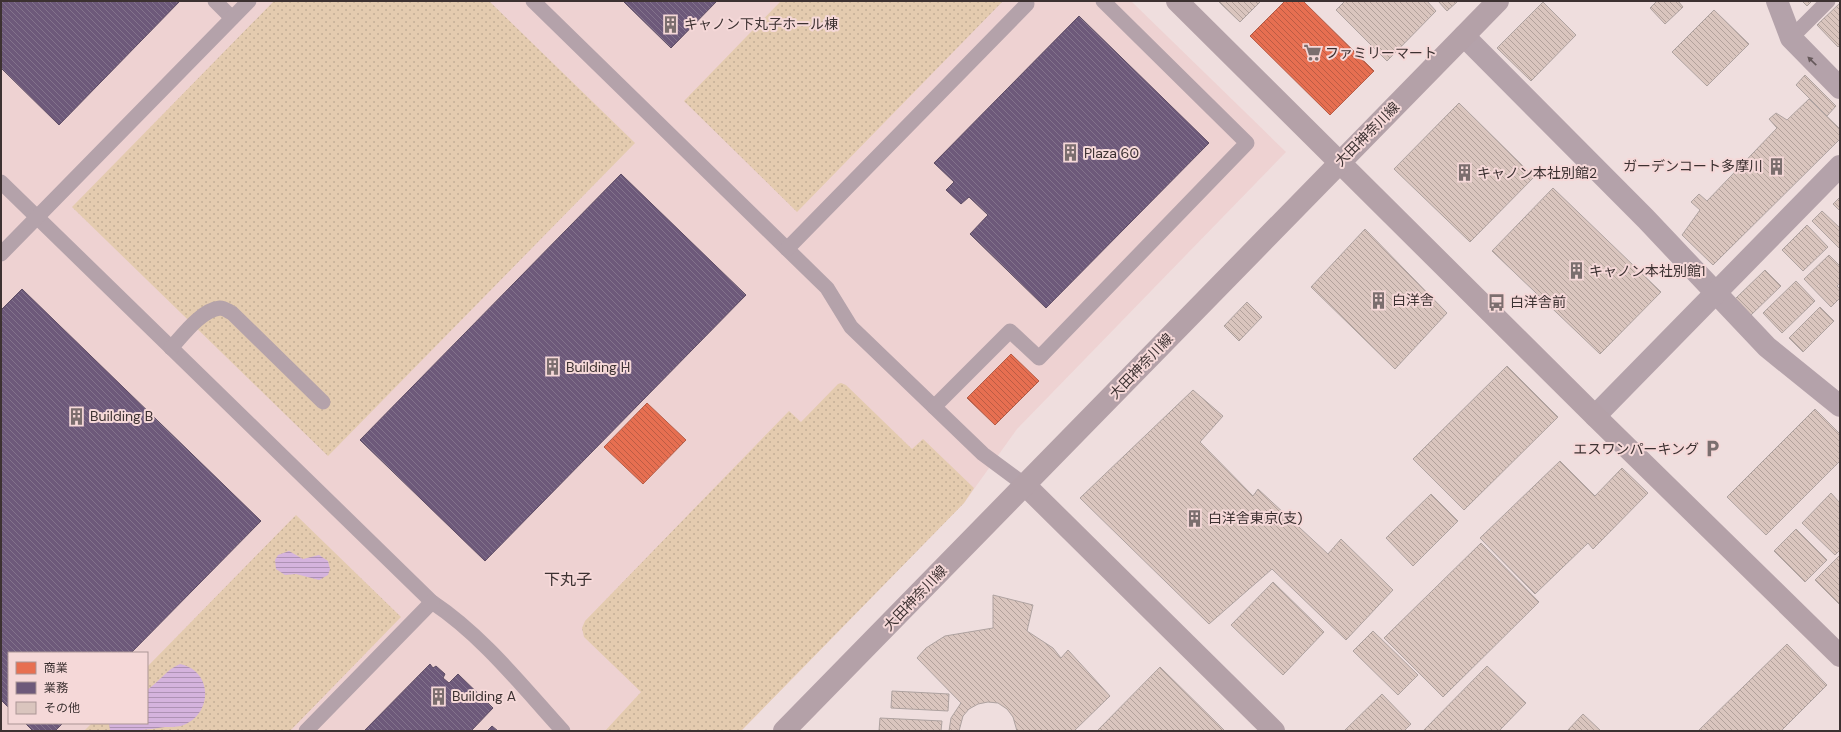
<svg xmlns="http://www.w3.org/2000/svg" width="1841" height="732" font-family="'DM Sans','Noto Sans JP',sans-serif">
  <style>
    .built { fill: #eed2d2; fill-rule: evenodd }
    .park { fill: url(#park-dots) }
    .water { fill: url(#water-rules) }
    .shops { fill: url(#shops-back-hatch); stroke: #b45c47 }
    .offices { fill: url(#offices-back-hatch); stroke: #5e4d64 }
    .building { fill: url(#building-back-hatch); stroke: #aea2a0 }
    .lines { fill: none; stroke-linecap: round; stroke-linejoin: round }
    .lane { stroke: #b4a2aa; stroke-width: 15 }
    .street { stroke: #b4a2aa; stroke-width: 22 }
    .secondary { stroke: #b4a1a8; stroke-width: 22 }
    .oneway { fill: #66595b }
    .labels { text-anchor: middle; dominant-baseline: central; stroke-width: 4; stroke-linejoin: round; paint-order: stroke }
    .poi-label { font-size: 14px; fill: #3c3131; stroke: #f5d8d8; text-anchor: start }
    .street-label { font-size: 14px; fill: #3c3131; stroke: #f5d8d8 }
    .quarter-label { font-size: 16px; fill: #3c3131; stroke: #f5d8d8 }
  </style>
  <defs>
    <pattern id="park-dots" width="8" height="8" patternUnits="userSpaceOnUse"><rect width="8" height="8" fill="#e4cbaf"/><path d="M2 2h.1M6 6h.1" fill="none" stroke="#c4af97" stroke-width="1.8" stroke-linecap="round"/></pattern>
    <pattern id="water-rules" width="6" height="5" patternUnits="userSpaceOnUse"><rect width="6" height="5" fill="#d5b3dd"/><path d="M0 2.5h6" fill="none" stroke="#ae92b4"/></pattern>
    <pattern id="shops-back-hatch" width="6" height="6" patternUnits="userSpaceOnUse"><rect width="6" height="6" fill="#e76f51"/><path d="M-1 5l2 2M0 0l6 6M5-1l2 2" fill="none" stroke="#bc5c44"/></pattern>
    <pattern id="offices-back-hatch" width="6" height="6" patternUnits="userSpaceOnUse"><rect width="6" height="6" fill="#6d597a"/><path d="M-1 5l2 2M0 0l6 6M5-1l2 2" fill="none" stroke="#83738c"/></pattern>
    <pattern id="building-back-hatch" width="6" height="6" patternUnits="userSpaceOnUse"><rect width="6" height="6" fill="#dac5be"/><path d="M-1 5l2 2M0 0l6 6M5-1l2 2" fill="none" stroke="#b2a19b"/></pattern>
  </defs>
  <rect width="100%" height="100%" fill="#efdede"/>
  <path class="built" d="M 1,1 L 1131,1 L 1286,152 L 1017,429 L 964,503 L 741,731 L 1,731 ZM 9,653 L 147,653 L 147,723 L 9,723 Z"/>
  <g class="park">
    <polygon points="274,1 489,1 635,143 328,456 72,207"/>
    <polygon points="781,1 1003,1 797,212 684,101"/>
    <polygon points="841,383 846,385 912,449 923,439 974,488 964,503 741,731 605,731 641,692 584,637 582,628 585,621 789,411 801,422 838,384"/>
    <polygon points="296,515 401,617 290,731 84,731 92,723 147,723 147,667"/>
  </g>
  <g class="water">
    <polygon points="289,551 303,559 319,555 328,561 330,569 328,575 319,580 296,574 285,575 276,569 275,560 278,555"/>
    <path d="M 180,664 C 214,671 213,716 181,726 C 176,727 170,727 165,727 C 147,730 129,731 110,731 L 109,723 L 147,723 L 147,690 C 160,681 166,670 180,664 Z"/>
  </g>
  <g class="shops">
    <polygon points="1285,1 1303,1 1374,71 1330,115 1250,36"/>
    <polygon points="1011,354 1039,381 995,425 967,398"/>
    <polygon points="647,403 686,440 643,484 604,447"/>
  </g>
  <g class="offices">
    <polygon points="1,1 180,1 59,125 1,68"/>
    <polygon points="623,1 717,1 671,48"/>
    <polygon points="1079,16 1209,143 1046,308 970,234 988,215 969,197 961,204 946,190 954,182 934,163"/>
    <polygon points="621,174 746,295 485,561 360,440"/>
    <polygon points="22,289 261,521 131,653 9,653 9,708 1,700 1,310"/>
    <polygon points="430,664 433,668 436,666 445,674 443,678 449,683 458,674 493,708 471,731 364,731"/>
    <polygon points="25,723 63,723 55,731 33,731"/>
    <polygon points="492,726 498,731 487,731"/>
  </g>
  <g class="building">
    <polygon points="1218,1 1261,1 1240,22"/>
    <polygon points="1345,1 1427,1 1436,11 1387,61 1336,10"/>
    <polygon points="1438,1 1458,1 1447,11"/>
    <polygon points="1657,1 1678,1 1683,7 1665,24 1650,8"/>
    <polygon points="1802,1 1812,1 1807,6"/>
    <polygon points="1543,2 1576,35 1531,81 1497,48"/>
    <polygon points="1840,3 1840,45 1838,47 1817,25"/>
    <polygon points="1714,10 1749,44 1707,86 1672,52"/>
    <polygon points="1805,75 1836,106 1827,116 1796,85"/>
    <polygon points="1809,99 1840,129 1840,139 1713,265 1682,235 1700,210 1691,202 1699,194 1707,201 1777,128 1769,119 1776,113 1787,120"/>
    <polygon points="1459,103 1534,177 1470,242 1394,169"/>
    <polygon points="1553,188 1661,292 1600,354 1492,251"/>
    <polygon points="1840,197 1840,211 1833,204"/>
    <polygon points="1822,211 1840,228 1840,249 1812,221"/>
    <polygon points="1807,225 1828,247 1803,271 1782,250"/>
    <polygon points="1365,229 1447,313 1395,369 1311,287"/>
    <polygon points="1829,255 1840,266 1840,283 1837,286 1840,289 1840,298 1831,307 1804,279"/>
    <polygon points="1765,270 1781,286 1751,315 1735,299"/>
    <polygon points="1796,281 1815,301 1782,333 1763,313"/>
    <polygon points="1247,302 1262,317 1239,341 1224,326"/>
    <polygon points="1820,307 1834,321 1803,352 1789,338"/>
    <polygon points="1507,366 1558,417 1464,510 1413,459"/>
    <polygon points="1193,390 1223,416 1200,442 1253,496 1258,489 1328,554 1341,539 1393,590 1346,640 1272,569 1209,624 1080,498"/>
    <polygon points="1815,409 1840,434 1840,461 1766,535 1727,497"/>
    <polygon points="1560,461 1595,496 1622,468 1648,493 1593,549 1588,543 1535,594 1480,538"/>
    <polygon points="1831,493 1840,503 1840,550 1835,555 1802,523"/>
    <polygon points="1431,494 1458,521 1413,566 1386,538"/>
    <polygon points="1796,529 1827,560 1805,582 1774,551"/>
    <polygon points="1481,543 1539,602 1443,697 1384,638"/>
    <polygon points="1840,555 1840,605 1815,580"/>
    <polygon points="1273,582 1324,632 1283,675 1231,625"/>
    <polygon points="993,595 1033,605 1027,631 1053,648 1061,658 1068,650 1110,696 1074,731 1017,731 1013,717 1007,709 998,703 988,702 978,704 969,709 963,716 959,731 949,731 951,718 961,703 917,658 926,648 945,636 993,628"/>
    <polygon points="1373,631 1418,675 1398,695 1353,651"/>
    <polygon points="1787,644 1827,685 1781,731 1698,731"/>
    <polygon points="1487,666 1526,703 1499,731 1423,731"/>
    <polygon points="1160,667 1225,731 1097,731"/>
    <polygon points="892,691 949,694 948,711 891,708"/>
    <polygon points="1382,694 1411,724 1404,731 1344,731"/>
    <polygon points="1583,714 1601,731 1567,731"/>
    <polygon points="880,718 942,721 941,731 879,731"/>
  </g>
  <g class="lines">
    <g class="lane">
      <polyline points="215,1 232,18"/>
      <polyline points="533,1 827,288 851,327 983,454 1025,485"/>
      <polyline points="1791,38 1828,1"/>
      <path d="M 1,182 L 432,602 C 483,636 522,686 563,731"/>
      <polyline points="787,249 1027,4"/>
      <polyline points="1,254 249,1"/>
      <path d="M 171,348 C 183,335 201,310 220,308 C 224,308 228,311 232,313 L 323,402"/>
      <polyline points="934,407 1010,331 1039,358 1247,143 1103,1"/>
      <polyline points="306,731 432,602"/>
    </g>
    <g class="street">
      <polyline points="1777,1 1791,38 1840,88"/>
      <polyline points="1464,36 1646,219 1767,347 1840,406"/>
      <polyline points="1595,416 1840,166"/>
    </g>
    <g class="secondary">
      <polyline points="1177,1 1595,416 1840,656"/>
      <polyline points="1025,485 1274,731"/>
      <polyline points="784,731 1498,1"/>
    </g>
  </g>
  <defs><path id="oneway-solid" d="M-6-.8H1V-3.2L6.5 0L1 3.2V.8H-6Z"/></defs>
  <use class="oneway" href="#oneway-solid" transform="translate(1812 61) rotate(-136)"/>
  <defs>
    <symbol id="building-bare" viewBox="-9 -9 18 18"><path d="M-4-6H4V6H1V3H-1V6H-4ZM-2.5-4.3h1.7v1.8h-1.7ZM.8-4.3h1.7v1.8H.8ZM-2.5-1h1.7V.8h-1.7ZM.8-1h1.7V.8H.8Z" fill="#7b6e6e" stroke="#f5d8d8" stroke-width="2.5" paint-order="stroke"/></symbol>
    <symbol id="supermarket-bare" viewBox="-9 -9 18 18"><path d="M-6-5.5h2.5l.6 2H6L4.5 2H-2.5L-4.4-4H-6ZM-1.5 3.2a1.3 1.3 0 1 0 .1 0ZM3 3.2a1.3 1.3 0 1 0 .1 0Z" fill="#7b6e6e" stroke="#f5d8d8" stroke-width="2.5" paint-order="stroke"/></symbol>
    <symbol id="bus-bare" viewBox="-9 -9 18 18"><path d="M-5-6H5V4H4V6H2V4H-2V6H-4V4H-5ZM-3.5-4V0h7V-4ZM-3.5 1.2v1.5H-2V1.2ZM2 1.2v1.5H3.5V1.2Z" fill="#7b6e6e" stroke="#f5d8d8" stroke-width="2.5" paint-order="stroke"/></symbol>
    <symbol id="parking-bare" viewBox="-9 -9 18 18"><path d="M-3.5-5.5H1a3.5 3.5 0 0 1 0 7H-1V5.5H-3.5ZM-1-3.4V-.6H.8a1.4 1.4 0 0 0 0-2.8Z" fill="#7b6e6e" stroke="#f5d8d8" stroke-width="2.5" paint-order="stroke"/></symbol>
  </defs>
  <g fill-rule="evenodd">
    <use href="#building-bare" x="658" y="12" width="25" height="25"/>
    <use href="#supermarket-bare" x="1300" y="40" width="25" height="25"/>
    <use href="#building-bare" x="1058" y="140" width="25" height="25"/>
    <use href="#building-bare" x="1764" y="154" width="25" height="25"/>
    <use href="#building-bare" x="1452" y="160" width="25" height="25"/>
    <use href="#building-bare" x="1564" y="258" width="25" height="25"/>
    <use href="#building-bare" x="1366" y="288" width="25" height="25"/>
    <use href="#bus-bare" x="1484" y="290" width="25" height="25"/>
    <use href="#building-bare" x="540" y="354" width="25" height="25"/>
    <use href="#building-bare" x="64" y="404" width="25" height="25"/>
    <use href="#parking-bare" x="1700" y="436" width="25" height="25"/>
    <use href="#building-bare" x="1182" y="506" width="25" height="25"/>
    <use href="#building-bare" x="426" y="684" width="25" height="25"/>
  </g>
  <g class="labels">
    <g class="poi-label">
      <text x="684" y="24">キャノン下丸子ホール棟</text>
      <text x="1325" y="53">ファミリーマート</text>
      <text x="1084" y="153">Plaza 60</text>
      <text x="1763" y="166" text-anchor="end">ガーデンコート多摩川</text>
      <text x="1477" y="173">キャノン本社別館2</text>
      <text x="1589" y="271">キャノン本社別館1</text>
      <text x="1392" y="300">白洋舎</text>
      <text x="1510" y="302">白洋舎前</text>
      <text x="566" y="367">Building H</text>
      <text x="90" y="416">Building B</text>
      <text x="1699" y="449" text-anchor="end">エスワンパーキング</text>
      <text x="1208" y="518">白洋舎東京(支)</text>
      <text x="452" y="696">Building A</text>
    </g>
    <g class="street-label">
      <text transform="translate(1367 134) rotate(-45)">大田神奈川線</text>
      <text transform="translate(1141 366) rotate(-46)">大田神奈川線</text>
      <text transform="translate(915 598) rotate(-46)">大田神奈川線</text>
    </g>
    <g class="quarter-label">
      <text x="568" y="579">下丸子</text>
    </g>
  </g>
  <rect width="1841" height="732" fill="none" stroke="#3c3131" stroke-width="4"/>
  <rect x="8" y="652" width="140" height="72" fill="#f5d8d8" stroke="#ab9595"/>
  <rect x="16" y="662" width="20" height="12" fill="#e76f51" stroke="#ab9595"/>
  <text x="44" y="672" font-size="12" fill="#3c3131">商業</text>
  <rect x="16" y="682" width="20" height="12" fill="#6d597a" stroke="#ab9595"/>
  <text x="44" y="692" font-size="12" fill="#3c3131">業務</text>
  <rect x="16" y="702" width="20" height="12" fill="#dac5be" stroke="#ab9595"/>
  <text x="44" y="712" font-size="12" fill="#3c3131">その他</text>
</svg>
